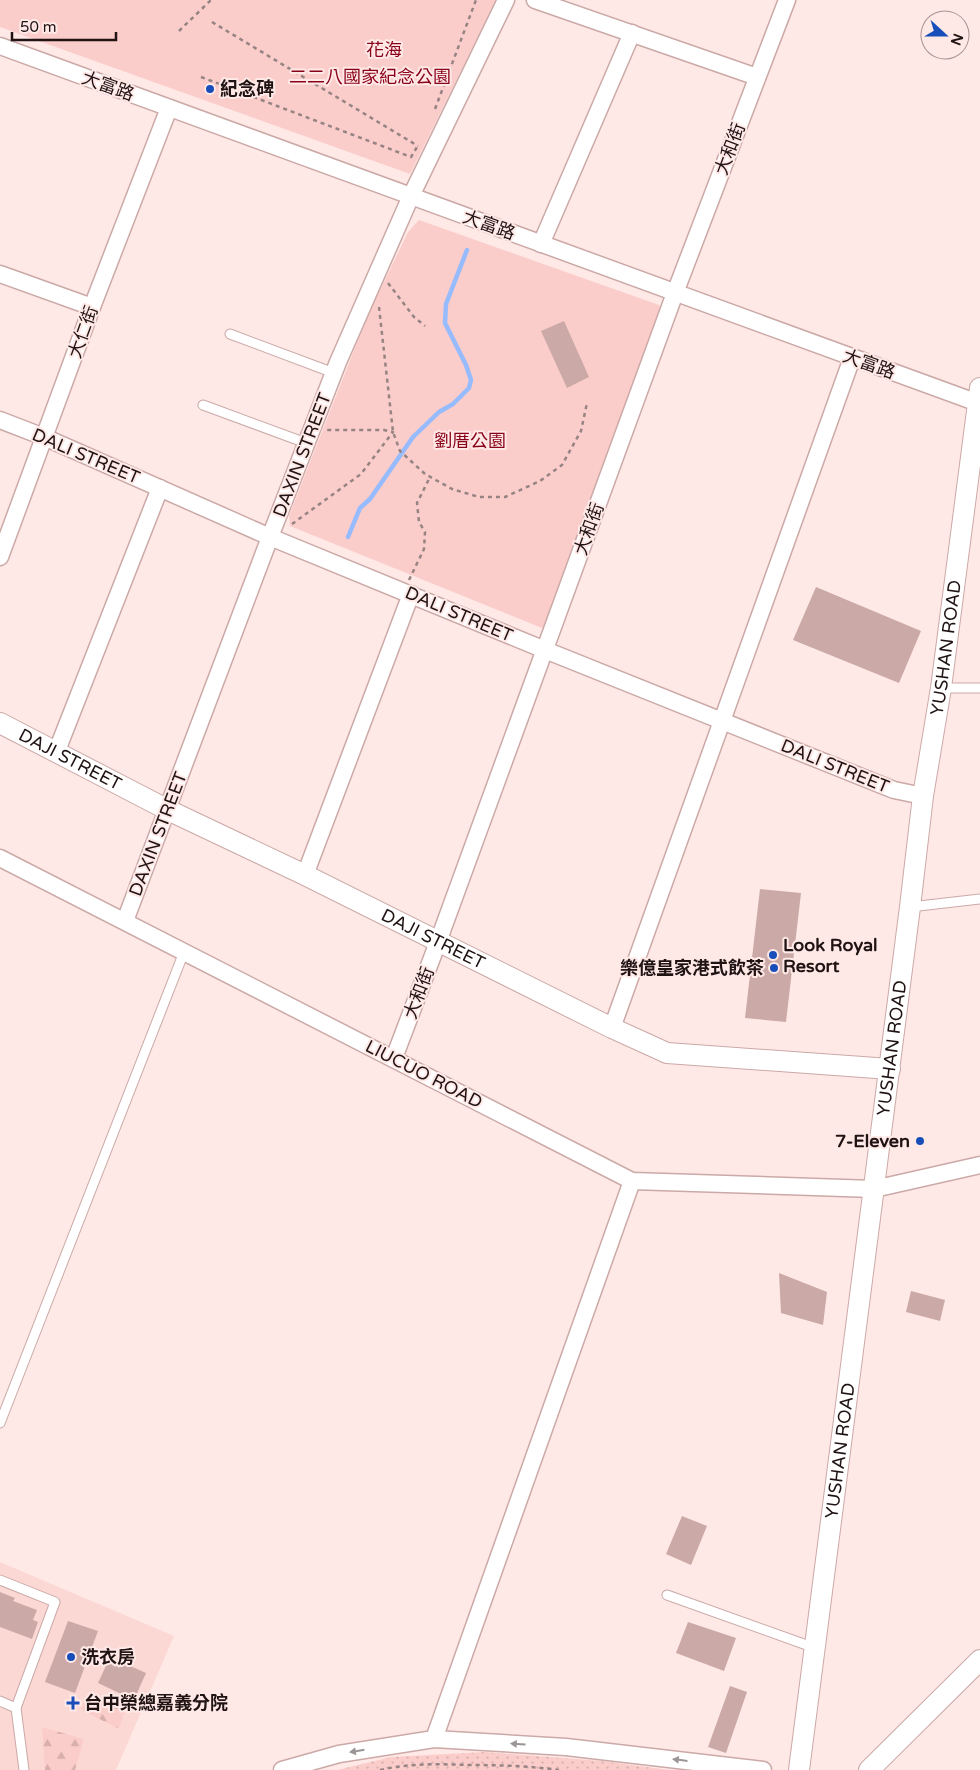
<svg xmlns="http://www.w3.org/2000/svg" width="980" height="1770" font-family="'Varela Round','Noto Sans TC',sans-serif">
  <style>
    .built { fill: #fcd8d5 }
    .grass { fill: url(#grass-dots) }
    .forest { fill: url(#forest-firs) }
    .green { fill: #fbcdca }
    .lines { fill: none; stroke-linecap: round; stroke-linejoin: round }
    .stream { stroke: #96bbfe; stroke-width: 4.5 }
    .building { fill: #cba9a6 }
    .service-casing { stroke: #cba9a7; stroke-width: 11 }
    .minor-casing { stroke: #cba9a7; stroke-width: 19 }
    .tertiary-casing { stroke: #cba9a7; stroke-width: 22 }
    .path { stroke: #968483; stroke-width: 2.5; stroke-dasharray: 4 4; stroke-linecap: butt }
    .service { stroke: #fff; stroke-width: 9 }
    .minor { stroke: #fff; stroke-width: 16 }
    .tertiary { stroke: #fff; stroke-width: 20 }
    .oneway { fill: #9b9595 }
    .poi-dot { fill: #184eba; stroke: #ffe9e7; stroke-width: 2 }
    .labels { text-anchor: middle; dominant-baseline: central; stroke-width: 4; stroke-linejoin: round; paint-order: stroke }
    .park-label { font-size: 18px; fill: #890118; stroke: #ffe9e7 }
    .street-label { font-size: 18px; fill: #201313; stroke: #ffe9e7 }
    .poi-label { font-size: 18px; font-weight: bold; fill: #201313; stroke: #ffe9e7; text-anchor: start }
  </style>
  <defs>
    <pattern id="grass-dots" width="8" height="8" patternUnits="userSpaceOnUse" patternTransform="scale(1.25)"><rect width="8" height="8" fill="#fbcdca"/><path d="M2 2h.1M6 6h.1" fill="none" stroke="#d7afad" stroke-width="1.8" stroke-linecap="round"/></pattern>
    <pattern id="forest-firs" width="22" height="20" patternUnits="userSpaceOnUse" patternTransform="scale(1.25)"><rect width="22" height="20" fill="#fbcdca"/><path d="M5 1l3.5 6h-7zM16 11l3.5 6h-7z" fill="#d7afad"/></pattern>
  </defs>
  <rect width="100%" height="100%" fill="#ffe9e7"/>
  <polygon class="built" points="0,1562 174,1636 116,1770 0,1770"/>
  <polygon class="grass" points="485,1752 602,1761 669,1770 337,1770 391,1757"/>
  <g class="forest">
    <polygon points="90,1693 125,1709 119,1729 80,1709"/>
    <polygon points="42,1727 84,1739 75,1770 45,1770"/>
  </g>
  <g class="green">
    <polygon points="0,0 496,0 410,174 0,27"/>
    <polygon points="419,220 659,305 667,316 553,621 542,628 290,526 289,516 367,317 408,232"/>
  </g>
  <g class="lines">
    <polyline class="stream" points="348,537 360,508 370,499 413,437 439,412 453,404 469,388 471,380 466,365 445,323 446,304 467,250"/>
  </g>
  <g class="building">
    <polygon points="564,321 589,377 567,388 541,331"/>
    <polygon points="816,587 921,631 899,683 793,640"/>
    <polygon points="760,889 801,893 786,1022 745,1018"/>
    <polygon points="779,1273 827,1292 823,1325 781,1313"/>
    <polygon points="911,1291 945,1300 940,1321 906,1312"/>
    <polygon points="682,1516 707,1526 691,1565 666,1554"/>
    <polygon points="0,1592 15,1598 13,1601 37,1610 33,1620 38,1622 32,1639 0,1627"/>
    <polygon points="68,1621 98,1631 75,1693 45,1682"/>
    <polygon points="688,1622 736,1638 724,1671 676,1653"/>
    <polygon points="110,1657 146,1673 134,1700 98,1683"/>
    <polygon points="730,1686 747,1692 726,1753 708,1747"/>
  </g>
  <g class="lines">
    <defs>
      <g id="service">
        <polyline points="230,334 334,373"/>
        <polyline points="203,405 306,443"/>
        <polyline points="941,688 980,688"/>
        <polyline points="910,907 980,899"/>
        <polyline points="0,1423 184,952"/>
        <polyline points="0,1580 55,1602 16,1708 24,1770"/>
        <polyline points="667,1595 815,1648"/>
        <polyline points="0,1701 16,1708"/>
      </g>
      <g id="minor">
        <polyline points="535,0 757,77"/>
        <polyline points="0,46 978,403"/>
        <polyline points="541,244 632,33"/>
        <polyline points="0,274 92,307"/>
        <polyline points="0,420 44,437 270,537 545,650 894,790 923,796"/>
        <polyline points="0,557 92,307 169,108"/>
        <polyline points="56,753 160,488"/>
        <polyline points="0,858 632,1181 874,1189 980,1165"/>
        <polyline points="305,875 411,594"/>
        <polyline points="125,921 270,537 338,362 411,196 506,0"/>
        <polyline points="612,1028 852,358"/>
        <polyline points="394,1058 438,942 675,293 787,0"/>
        <polyline points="434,1739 632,1181"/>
        <polyline points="282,1770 339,1754 434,1739 566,1747 763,1770"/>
      </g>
      <g id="tertiary">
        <path id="s1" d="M 0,723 L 168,810 L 305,875 L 612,1028 L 667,1053 L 890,1069"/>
        <path id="s2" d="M 799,1770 L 910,907 L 923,796 L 941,688 L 980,388"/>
        <polyline points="869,1770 980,1660"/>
      </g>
    </defs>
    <use href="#service" class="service-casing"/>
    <use href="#minor" class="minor-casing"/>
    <use href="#tertiary" class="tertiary-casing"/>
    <g class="path">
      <polyline points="212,22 418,146"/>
      <polyline points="179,31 211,0"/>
      <polyline points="201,77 411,157 417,147"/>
      <polyline points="435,109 476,0"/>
      <polyline points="388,283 414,317 425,326"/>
      <polyline points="379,307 393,432 400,451 425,474 452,489 479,497 505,497 540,481 562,465 581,431 587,403"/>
      <polyline points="292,524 361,474 393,432 384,430 327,430"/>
      <polyline points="409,580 424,549 425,532 419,522 417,503 430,477"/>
      <path d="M 380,1770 C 410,1763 440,1764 470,1765 C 500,1765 529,1766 559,1770"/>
    </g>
    <use href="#service" class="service"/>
    <use href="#minor" class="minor"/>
    <use href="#tertiary" class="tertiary"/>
  </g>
  <defs><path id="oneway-solid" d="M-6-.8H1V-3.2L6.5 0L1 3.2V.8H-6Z" transform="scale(1.25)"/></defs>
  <g class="oneway">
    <use href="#oneway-solid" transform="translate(518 1744) rotate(-177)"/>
    <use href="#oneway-solid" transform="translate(357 1751) rotate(171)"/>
    <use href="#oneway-solid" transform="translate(680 1760) rotate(-173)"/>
  </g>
  <g class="poi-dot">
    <circle cx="210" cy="89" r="5"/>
    <circle cx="773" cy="955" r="5"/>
    <circle cx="774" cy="968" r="5"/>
    <circle cx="920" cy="1141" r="5"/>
    <circle cx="71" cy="1657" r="5"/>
    <path d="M70.5 1695.5h5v5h5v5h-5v5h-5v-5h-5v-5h5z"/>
  </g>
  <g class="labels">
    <g class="park-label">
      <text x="384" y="50">花海</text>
      <text x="370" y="77">二二八國家紀念公園</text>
      <text x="470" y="441">劉厝公園</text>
    </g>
    <g class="street-label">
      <text transform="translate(108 86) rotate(20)">大富路</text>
      <text transform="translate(730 149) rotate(-69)">大和街</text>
      <text transform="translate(489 225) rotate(20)">大富路</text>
      <text transform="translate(83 332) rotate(-70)">大仁街</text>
      <text transform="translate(869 364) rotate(20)">大富路</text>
      <text transform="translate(302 455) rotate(-69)">DAXIN STREET</text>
      <text transform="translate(86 456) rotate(23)">DALI STREET</text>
      <text transform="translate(589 529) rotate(-70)">大和街</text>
      <text transform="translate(459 614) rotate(23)">DALI STREET</text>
      <text stroke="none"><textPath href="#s2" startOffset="1132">YUSHAN ROAD</textPath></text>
      <text stroke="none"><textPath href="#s1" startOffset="79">DAJI STREET</textPath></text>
      <text transform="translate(835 766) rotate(22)">DALI STREET</text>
      <text transform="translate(158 834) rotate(-69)">DAXIN STREET</text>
      <text stroke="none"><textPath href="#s1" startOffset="484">DAJI STREET</textPath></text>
      <text transform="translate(419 993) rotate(-69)">大和街</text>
      <text stroke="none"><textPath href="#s2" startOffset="728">YUSHAN ROAD</textPath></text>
      <text transform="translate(424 1074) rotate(27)">LIUCUO ROAD</text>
      <text stroke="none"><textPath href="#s2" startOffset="322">YUSHAN ROAD</textPath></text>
    </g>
    <g class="poi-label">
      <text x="220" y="89">紀念碑</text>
      <text x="783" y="945">Look Royal<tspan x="783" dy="21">Resort</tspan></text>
      <text x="764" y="968" text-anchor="end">樂億皇家港式飲茶</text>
      <text x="910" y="1141" text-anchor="end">7-Eleven</text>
      <text x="81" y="1657">洗衣房</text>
      <text x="84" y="1703">台中榮總嘉義分院</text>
    </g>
  </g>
  <g transform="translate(945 35) rotate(111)"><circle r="24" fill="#ffe9e7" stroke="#a69392"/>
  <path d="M0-4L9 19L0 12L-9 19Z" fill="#184eba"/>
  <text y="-8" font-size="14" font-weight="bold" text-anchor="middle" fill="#201313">N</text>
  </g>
  <path d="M12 32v8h104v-8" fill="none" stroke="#201313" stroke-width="2.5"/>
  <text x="20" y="32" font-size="15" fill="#201313" stroke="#ffe9e7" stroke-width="4" paint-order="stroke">50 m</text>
</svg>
